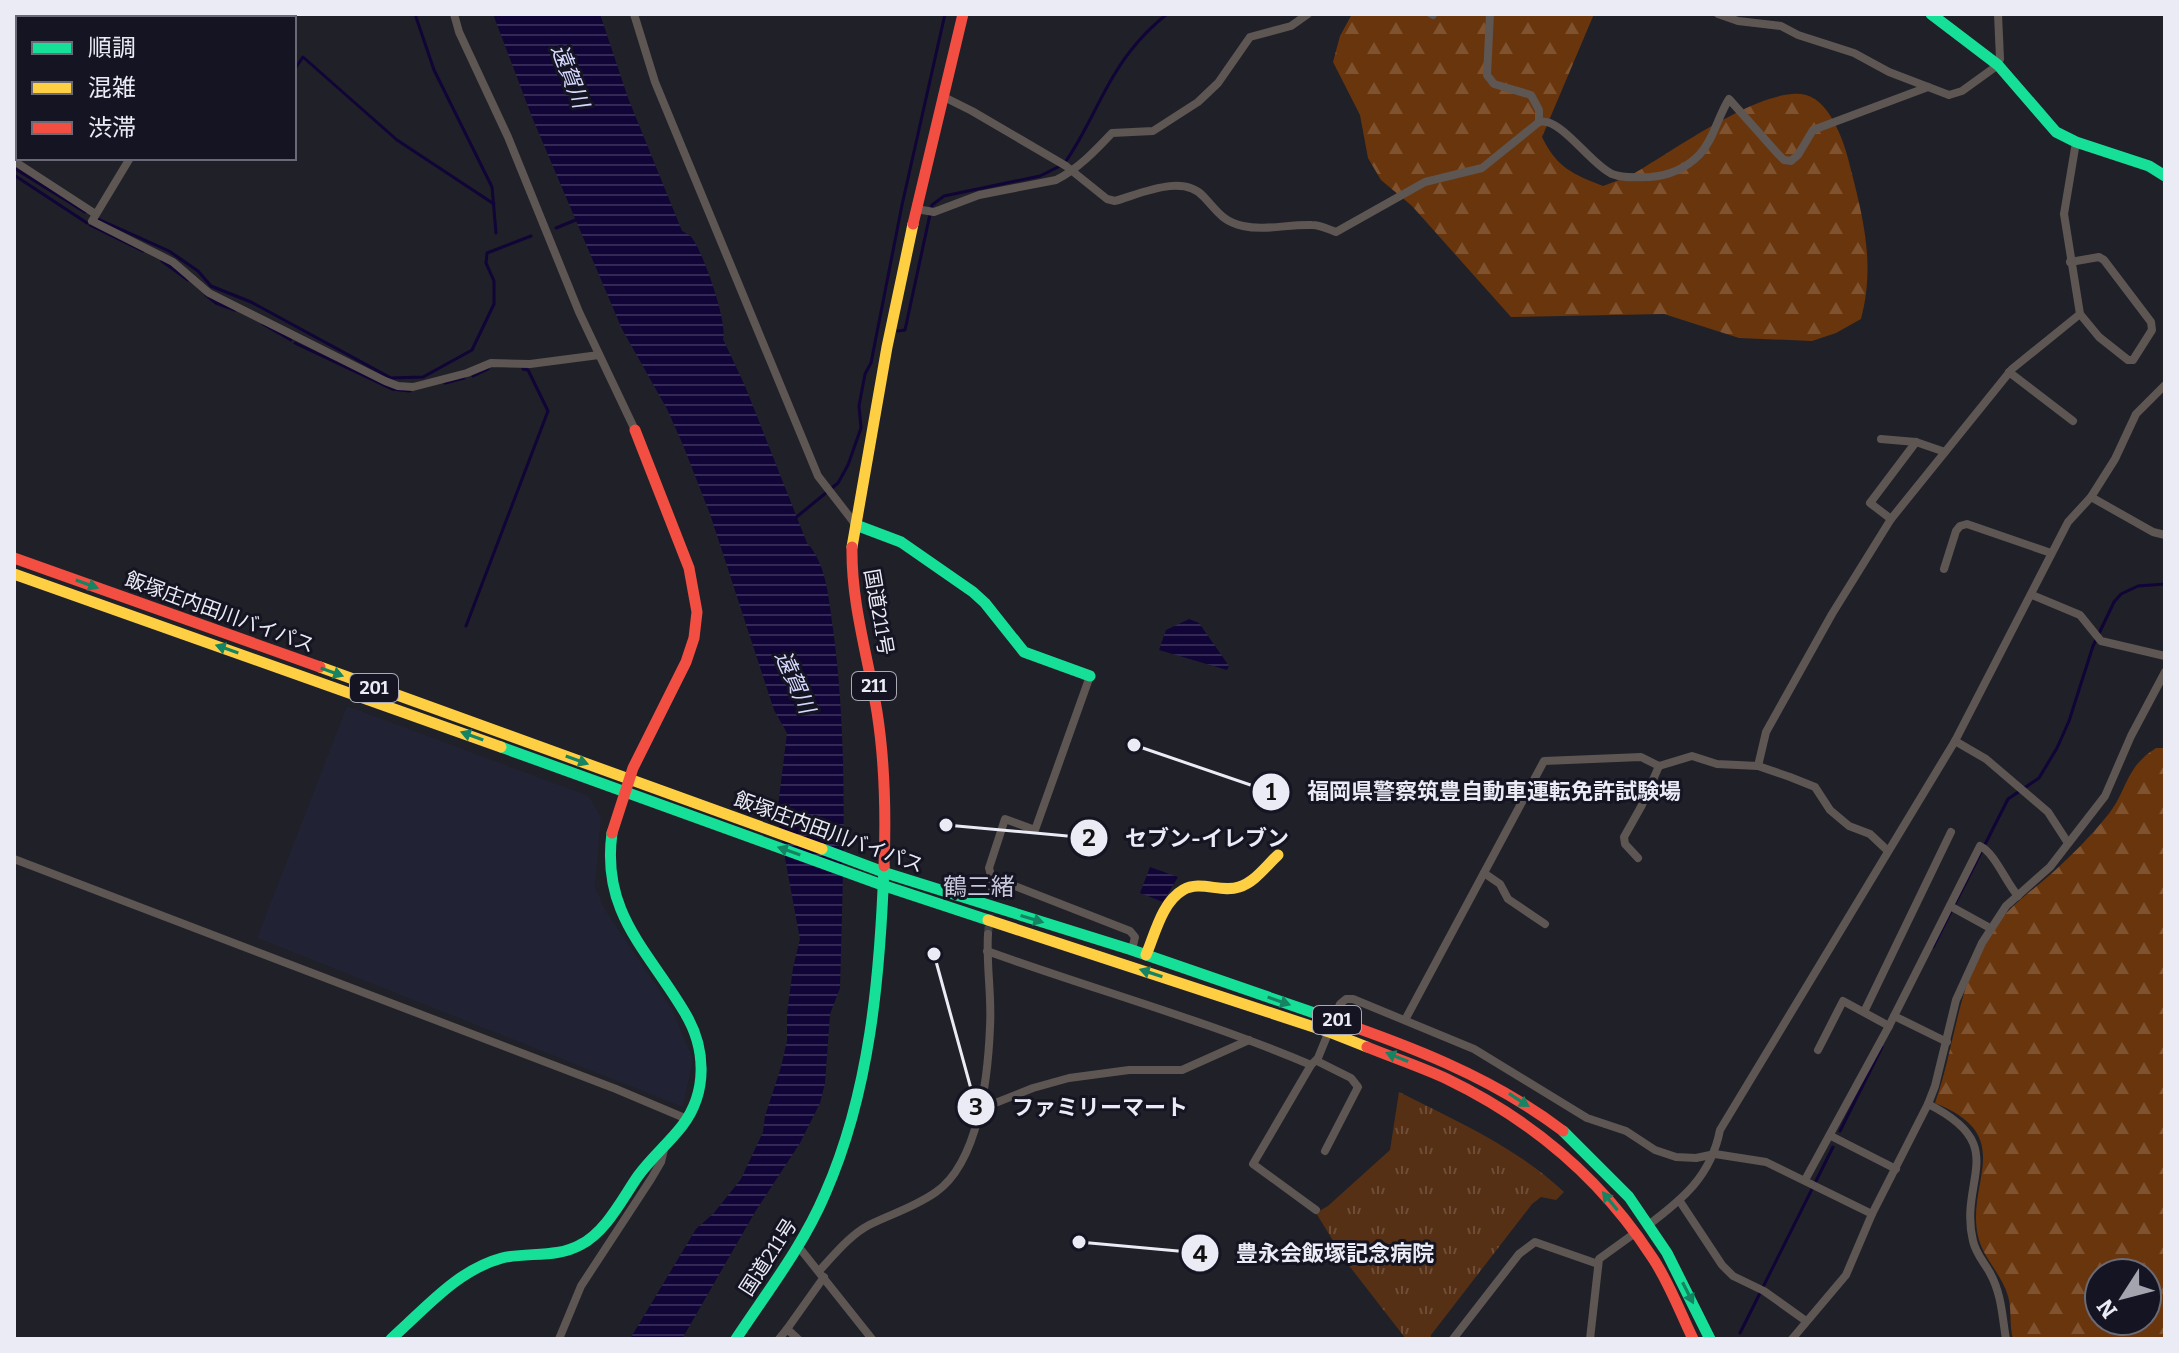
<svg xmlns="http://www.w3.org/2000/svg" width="2179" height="1353" font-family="Bitter,'Noto Sans JP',serif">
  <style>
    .built { fill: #212233 }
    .forest { fill: url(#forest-firs); fill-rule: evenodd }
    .park { fill: url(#park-tufts) }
    .water { fill: url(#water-rules) }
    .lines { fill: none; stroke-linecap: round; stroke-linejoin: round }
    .stream { stroke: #110437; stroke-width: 3 }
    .street-tunnel { stroke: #3e3e47; stroke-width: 8; stroke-dasharray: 8 4; stroke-linecap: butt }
    .street { stroke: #5d5652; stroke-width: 8 }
    .fast { stroke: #16e098; stroke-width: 11 }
    .slow { stroke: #ffcf43; stroke-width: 11 }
    .jam { stroke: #f24e42; stroke-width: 11 }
    .oneway { fill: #158463 }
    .labels { text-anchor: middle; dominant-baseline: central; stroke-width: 6; stroke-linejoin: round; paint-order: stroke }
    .shield { fill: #141422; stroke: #aaaab6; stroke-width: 2 }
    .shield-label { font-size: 18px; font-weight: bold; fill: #eaebf5 }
    .street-label { font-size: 20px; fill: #eaebf5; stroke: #141422 }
    .water-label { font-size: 22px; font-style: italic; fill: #d6d8fe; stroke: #141422 }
    .quarter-label { font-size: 24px; fill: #c7c8dc; stroke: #141422 }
    .leader { fill: none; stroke: #eaebf5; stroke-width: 3 }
    .callout-dot { fill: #eaebf5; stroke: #141422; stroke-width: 3 }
    .mark-label { font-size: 24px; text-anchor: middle; font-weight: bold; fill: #111 }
    .callout-label { font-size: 22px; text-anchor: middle; font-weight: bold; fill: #eaebf5; stroke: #141422; stroke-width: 6; stroke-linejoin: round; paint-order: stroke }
  </style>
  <defs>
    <pattern id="forest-firs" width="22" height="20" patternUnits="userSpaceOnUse" patternTransform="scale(2)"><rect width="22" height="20" fill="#69350c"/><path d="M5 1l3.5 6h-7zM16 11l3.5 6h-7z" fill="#7f5230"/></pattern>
    <pattern id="park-tufts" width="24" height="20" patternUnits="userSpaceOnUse" patternTransform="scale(2)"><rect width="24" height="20" fill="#563015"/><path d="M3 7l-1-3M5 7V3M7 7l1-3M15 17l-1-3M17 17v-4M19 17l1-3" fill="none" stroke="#6e4e38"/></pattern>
    <pattern id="water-rules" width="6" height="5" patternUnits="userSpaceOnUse" patternTransform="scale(2)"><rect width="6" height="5" fill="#110437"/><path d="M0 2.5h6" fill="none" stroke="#342955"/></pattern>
  </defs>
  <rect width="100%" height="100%" fill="#202028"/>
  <polygon class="built" points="347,706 589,796 601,817 595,887 606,911 672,1009 693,1059 683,1107 257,938"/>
  <g class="forest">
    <path d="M 1352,14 L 1594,14 L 1542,137 C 1557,168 1573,174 1603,186 C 1613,182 1623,179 1631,175 C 1669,154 1764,84 1806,95 C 1832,102 1846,147 1851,170 C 1864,221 1875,266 1861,319 L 1836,333 L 1812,341 L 1739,338 L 1664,314 L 1511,317 L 1412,206 L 1381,180 L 1368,158 L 1360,115 L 1333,62 L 1340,36 Z"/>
    <path d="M 2156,748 L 2165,748 L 2165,1339 L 2013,1339 C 2009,1325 2012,1309 2008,1296 C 2002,1275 1985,1260 1979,1240 C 1963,1184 2020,1137 1935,1103 C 1956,1044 1958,976 1997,924 C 2012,904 2033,890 2051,874 C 2071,856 2090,837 2107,816 C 2128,791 2124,768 2156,748 ZM 2099,1273 L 2147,1273 L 2147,1321 L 2099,1321 Z"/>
  </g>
  <path class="park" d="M 1399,1092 C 1456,1121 1518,1148 1564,1192 L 1556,1200 L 1541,1197 L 1532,1204 L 1431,1335 L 1431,1339 L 1406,1339 L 1347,1263 L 1316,1213 L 1328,1206 L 1390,1150 Z"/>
  <g class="water">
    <path d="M 493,14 L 600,14 L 628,98 L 682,231 C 683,231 692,237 692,238 C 703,252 728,323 723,339 L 745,386 L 807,543 C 827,564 829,602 833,629 C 849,748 843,868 840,988 L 830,1014 L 825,1083 L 820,1103 L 800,1143 L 755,1212 L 682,1339 L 630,1339 L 696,1229 L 714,1213 L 741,1179 L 763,1132 L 765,1116 L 781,1067 L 787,1041 L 787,1014 L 793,968 L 800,939 L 777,815 L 787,733 L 774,710 L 710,514 L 683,445 L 667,409 L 622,329 L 532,117 Z"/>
    <polygon points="1189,619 1199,623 1229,666 1227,670 1159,650 1166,630"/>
    <polygon points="1150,867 1178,877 1163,902 1140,893"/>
  </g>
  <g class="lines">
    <g class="stream">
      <polyline points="51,14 57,18"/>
      <polyline points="415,14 434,70 492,187 496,233"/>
      <polyline points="14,21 19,14"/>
      <polyline points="294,70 303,57 397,140 494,204"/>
      <path d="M 1066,161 C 1085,134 1097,103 1114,75 C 1127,53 1147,30 1167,14"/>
      <polyline points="14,168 85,212"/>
      <polyline points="14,175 87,223"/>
      <polyline points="98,219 169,251 198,271 211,286 251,302 391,378 423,377 472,350 494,304 494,281 486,263 487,253 531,236"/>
      <polyline points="90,225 143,251"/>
      <polyline points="556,228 578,219"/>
      <polyline points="162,261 188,280"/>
      <polyline points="206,295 216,303 235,310"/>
      <polyline points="263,324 291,340"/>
      <polyline points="898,331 905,330 932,205 944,196 1040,176 1060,166"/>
      <polyline points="295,343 392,389 410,391"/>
      <polyline points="473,376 488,369"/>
      <polyline points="445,383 464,378"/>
      <polyline points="794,519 838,483 848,465 861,428 859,406 865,374 871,363 902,205 945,14"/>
      <polyline points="466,626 548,411 528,370 523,369"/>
      <polyline points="1933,947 2008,799 2039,778 2057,748 2069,721 2093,646 2114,602 2121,594 2138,586 2165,584"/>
      <polyline points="1840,1131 1882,1047"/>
      <polyline points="1740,1333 1833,1147"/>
    </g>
    <polyline class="street-tunnel" points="988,934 992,888"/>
    <g class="street">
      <polyline points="454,14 459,32 508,137 579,312 635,430"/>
      <polyline points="634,14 655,82 818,476 856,525"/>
      <polyline points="1431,14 1433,15"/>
      <polyline points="1490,14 1487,75 1494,84 1531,95 1539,110 1539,122"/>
      <polyline points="1718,14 1738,21 1781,26 1798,35 1854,53 1889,72 1949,95 1962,91 1998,65 2000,59 1998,14"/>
      <polyline points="222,18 224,14"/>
      <path d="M 942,96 L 972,111 L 1066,166 L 1107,199 L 1115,201 C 1140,194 1183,173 1204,197 C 1217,211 1223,222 1243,226 C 1265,231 1289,224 1312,225 C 1320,225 1328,229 1336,232 L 1425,182 L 1482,168 L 1539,122 C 1560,116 1590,164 1612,174 C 1624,179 1638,177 1650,177 C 1668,176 1687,168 1700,154 C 1714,139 1718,116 1729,99 L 1778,154 L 1784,160 L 1791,161 L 1798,155 L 1813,130 L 1928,87"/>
      <polyline points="130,158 92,221 173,262 209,293 385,381 398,386 413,387 467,373 491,363 530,364 599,355"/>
      <polyline points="14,161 94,213"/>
      <path d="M 916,209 L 934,212 L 979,195 L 1056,180 C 1078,169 1095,151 1112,133 L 1153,131 L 1198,102 L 1218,83 L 1250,37 L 1291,26 L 1308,14"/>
      <polyline points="2070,262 2099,257 2104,260 2151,322 2152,330 2133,360 2128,360 2099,337 2080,314"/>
      <polyline points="2009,372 2073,421"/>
      <polyline points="1881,439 1916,442 1945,452"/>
      <polyline points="2091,497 2153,532 2165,535"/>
      <polyline points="1891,519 1870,503 1916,442"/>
      <polyline points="1944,569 1956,531 1960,526 1967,524 2051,553"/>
      <polyline points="2032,595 2080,615 2101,641 2165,656"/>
      <polyline points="1955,741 1986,759 2048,812 2068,843"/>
      <polyline points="1758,766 1766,732 1832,614 1891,519 2012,369 2080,314 2064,214 2076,142"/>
      <polyline points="1638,858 1625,844 1624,837 1642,805 1659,766"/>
      <polyline points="14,859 616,1089 687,1119"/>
      <polyline points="1484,873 1500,884 1508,899 1545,924"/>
      <polyline points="993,883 1002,881 1130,931 1135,937 1132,950"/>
      <polyline points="992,888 993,883 989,868 1005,819 1035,830 1090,676"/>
      <polyline points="1950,906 1990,928"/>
      <path d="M 987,951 C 1095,990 1205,1020 1311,1065"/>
      <polyline points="1864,1012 1951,832"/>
      <polyline points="1894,1016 1947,1042"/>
      <polyline points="1405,1020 1544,761 1641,757 1659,766 1692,756 1717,764 1758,766 1790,777 1815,787 1830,810 1849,826 1870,834 1888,851"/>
      <polyline points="1818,1050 1843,1001 1889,1026"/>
      <polyline points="1317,1061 1351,1078 1358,1087 1325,1151"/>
      <path d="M 1928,1104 C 2012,1146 1958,1179 1973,1241 C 1976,1254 1984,1262 1990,1273 C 2002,1295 2002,1316 2006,1339"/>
      <polyline points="980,1109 1033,1088 1069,1078 1129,1070 1182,1070 1249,1040"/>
      <polyline points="1831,1136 1896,1169"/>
      <path d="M 1805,1180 L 1889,1026 L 1980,846 C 1995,853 2005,881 2018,896"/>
      <polyline points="1679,1200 1722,1265 1733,1276 1764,1291 1806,1321"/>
      <polyline points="1316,1210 1253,1164 1311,1065 1318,1058 1340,1004 1346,999 1353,999 1474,1049 1587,1118 1626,1131 1655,1150 1676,1157 1696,1158 1715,1154 1766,1162 1872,1214"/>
      <path d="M 1647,1226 C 1683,1199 1711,1176 1720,1130 L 1955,741 L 2068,522 L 2091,497 L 2115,459 L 2136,414 L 2165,385"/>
      <polyline points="798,1246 872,1339"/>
      <path d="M 819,1271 C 834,1255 850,1235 869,1225 C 891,1214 915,1207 936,1192 C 979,1162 988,1076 990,1027 C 992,996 986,965 988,934"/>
      <polyline points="787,1329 824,1277"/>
      <polyline points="559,1339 581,1286 651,1179 661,1162 665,1145"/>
      <polyline points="779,1339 787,1329 798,1339"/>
      <polyline points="1453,1339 1519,1254 1535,1242 1598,1264"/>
      <polyline points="1590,1339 1599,1259 1635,1233"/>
      <polyline points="1792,1339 1846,1275 1872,1214 1928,1104 1935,1086 1956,1000 1982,943 2006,906 2050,867 2105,796 2131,736 2165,672"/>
    </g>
    <g class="fast">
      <polyline points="1931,14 1998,65 2056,132 2076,142 2149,166 2165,176"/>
      <polyline points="856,525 901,542 973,592 985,603 1024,652 1090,676"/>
      <polyline points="501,747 885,886 988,920"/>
      <polyline points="822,849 886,873 1132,950 1320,1015"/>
      <polyline points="1563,1131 1629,1197 1667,1253 1710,1339"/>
      <path d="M 391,1339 C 425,1309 457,1270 502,1258 C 527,1252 557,1258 580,1245 C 606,1232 622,1199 638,1176 C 651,1158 668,1144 682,1126 C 708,1092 706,1048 685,1013 C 648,950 601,913 612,833"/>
      <path d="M 736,1339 C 767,1292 803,1246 825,1194 C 870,1092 880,976 884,866"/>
    </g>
    <g class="slow">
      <polyline points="852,547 887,347 913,224"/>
      <polyline points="14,574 501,747"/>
      <polyline points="320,667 822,849"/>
      <polyline points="988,920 1329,1032 1367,1047"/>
      <path d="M 1146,955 C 1155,934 1162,902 1183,890 C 1200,880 1221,893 1239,887 C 1255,882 1266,866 1278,855"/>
    </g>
    <g class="jam">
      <polyline points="913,224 963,14"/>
      <path d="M 852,547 C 851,603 868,657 877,712 C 885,763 886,815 884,866"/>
      <polyline points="14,558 320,667"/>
      <polyline points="612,833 633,768 686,662 694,638 697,612 689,568 635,430"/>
      <path d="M 1320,1015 C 1405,1044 1491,1076 1563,1131"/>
      <path d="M 1367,1047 C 1394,1058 1421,1067 1447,1079 C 1532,1120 1600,1177 1652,1257 C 1669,1282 1680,1312 1693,1339"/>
    </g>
  </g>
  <defs><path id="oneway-solid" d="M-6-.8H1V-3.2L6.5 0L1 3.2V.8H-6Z" transform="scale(2)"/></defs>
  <g class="oneway">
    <use href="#oneway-solid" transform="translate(87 584) rotate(20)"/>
    <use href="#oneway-solid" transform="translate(227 649) rotate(-161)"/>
    <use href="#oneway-solid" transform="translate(332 672) rotate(20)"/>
    <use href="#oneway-solid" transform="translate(472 736) rotate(-160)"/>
    <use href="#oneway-solid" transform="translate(577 760) rotate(20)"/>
    <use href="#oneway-solid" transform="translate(789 851) rotate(-161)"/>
    <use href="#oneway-solid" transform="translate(1032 919) rotate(17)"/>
    <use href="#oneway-solid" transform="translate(1151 973) rotate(-162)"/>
    <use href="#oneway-solid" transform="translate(1279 1001) rotate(19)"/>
    <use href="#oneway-solid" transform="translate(1397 1057) rotate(-158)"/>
    <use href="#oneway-solid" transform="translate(1519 1100) rotate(33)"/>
    <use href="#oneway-solid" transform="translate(1610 1201) rotate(-129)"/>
    <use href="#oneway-solid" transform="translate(1688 1293) rotate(63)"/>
  </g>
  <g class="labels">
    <g class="shield">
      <rect x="852" y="672" width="44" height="28" rx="6"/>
      <rect x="350" y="674" width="48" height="28" rx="6"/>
      <rect x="1313" y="1006" width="48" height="28" rx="6"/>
    </g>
    <g class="shield-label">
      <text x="874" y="686">211</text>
      <text x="374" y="688">201</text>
      <text x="1337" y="1020">201</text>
    </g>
    <g class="street-label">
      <text transform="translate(220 612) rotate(20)">飯塚庄内田川バイパス</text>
      <text transform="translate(879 612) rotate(80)">国道211号</text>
      <text transform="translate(829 832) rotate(20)">飯塚庄内田川バイパス</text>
      <text transform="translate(768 1257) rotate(-57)">国道211号</text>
    </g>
    <g class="water-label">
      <text transform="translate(570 76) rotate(69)">遠賀川</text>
      <text transform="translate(795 682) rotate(66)">遠賀川</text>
    </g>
    <g class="quarter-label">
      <text x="979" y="887">鶴三緒</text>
    </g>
  </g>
  <path class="leader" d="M1134 745L1271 792M946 825L1089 838M934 954L976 1107M1079 1242L1200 1253"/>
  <g class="callout-dot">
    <circle cx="1134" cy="745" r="8"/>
    <circle cx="946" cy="825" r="8"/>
    <circle cx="934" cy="954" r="8"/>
    <circle cx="1079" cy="1242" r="8"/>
    <circle cx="1271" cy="792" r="20"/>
    <circle cx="1089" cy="838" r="20"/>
    <circle cx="976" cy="1107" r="20"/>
    <circle cx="1200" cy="1253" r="20"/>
  </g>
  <g class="mark-label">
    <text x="1271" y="800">1</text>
    <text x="1089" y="846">2</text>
    <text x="976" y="1115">3</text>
    <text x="1200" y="1262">4</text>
  </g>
  <g class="callout-label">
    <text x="1494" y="799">福岡県警察筑豊自動車運転免許試験場</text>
    <text x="1207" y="846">セブン-イレブン</text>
    <text x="1100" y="1115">ファミリーマート</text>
    <text x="1335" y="1261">豊永会飯塚記念病院</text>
  </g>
  <rect width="2179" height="1353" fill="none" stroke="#eaebf5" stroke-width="32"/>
  <rect x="16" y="16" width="280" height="144" fill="#141422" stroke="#6a6a76" stroke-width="2"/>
  <rect x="32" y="42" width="40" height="12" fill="#16e098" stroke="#6a6a76" stroke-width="2"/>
  <text x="88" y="56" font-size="24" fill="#eaebf5">順調</text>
  <rect x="32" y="82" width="40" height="12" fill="#ffcf43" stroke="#6a6a76" stroke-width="2"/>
  <text x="88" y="96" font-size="24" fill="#eaebf5">混雑</text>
  <rect x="32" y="122" width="40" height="12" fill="#f24e42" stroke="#6a6a76" stroke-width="2"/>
  <text x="88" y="136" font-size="24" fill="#eaebf5">渋滞</text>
  <g transform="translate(2123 1297) rotate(234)"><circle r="38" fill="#141422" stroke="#6a6a76" stroke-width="2"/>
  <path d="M0-6L14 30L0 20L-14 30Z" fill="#a3a4ad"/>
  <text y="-12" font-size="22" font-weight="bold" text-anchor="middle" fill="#eaebf5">N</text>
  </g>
</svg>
